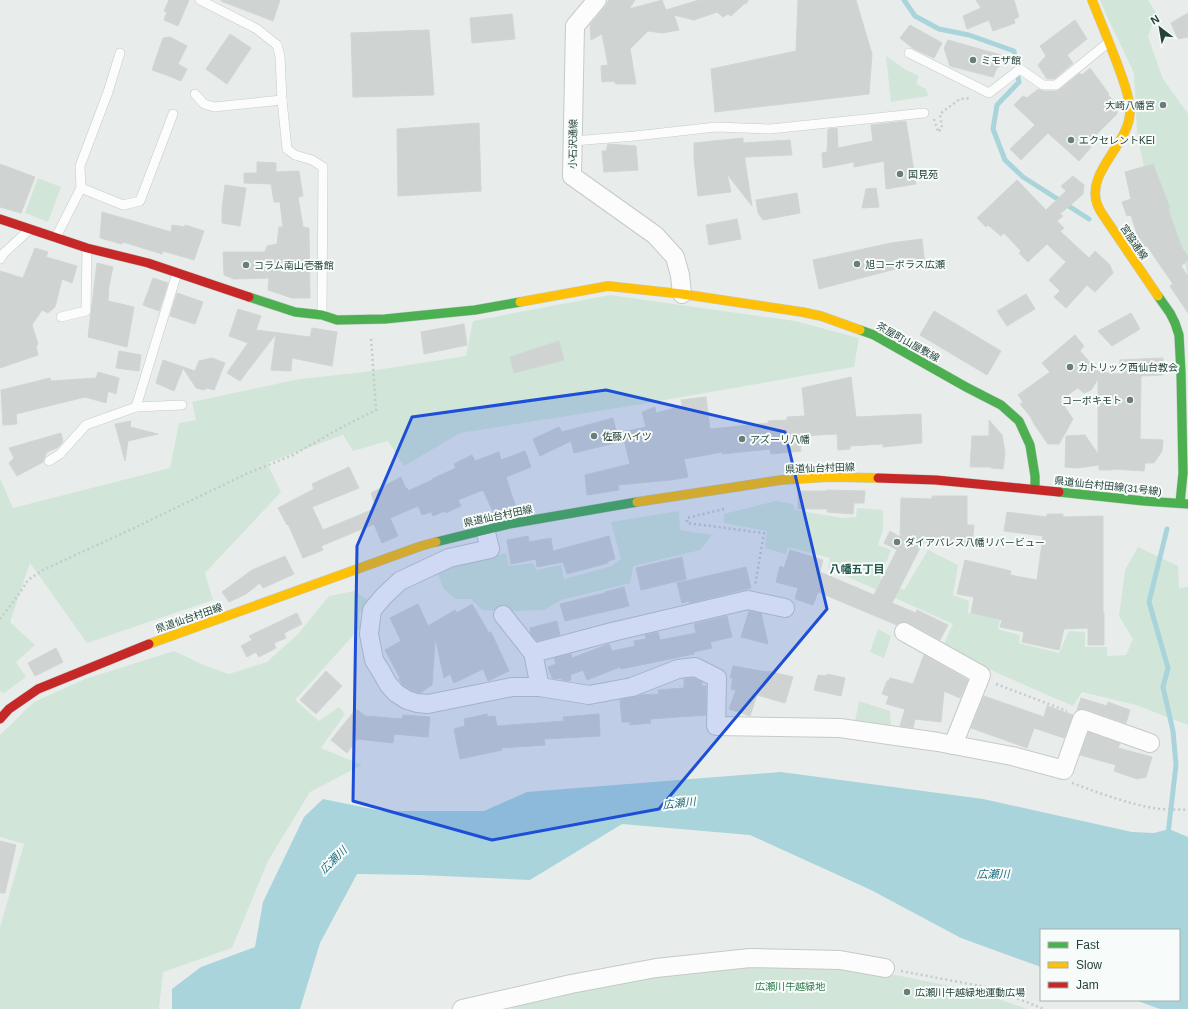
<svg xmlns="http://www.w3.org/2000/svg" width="1188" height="1009" font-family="Arial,'Noto Sans JP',sans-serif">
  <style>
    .green { fill: #d1e6d8 }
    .water { fill: #a9d4db }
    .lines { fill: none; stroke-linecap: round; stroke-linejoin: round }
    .stream { stroke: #a9d4db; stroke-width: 5 }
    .building { fill: #cfd4d2; stroke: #d1d6d4 }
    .lane-casing { stroke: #c5cac8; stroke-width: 10 }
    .street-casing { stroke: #c5cac8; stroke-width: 20 }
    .fast-casing { stroke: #c3cbc8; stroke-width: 10 }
    .slow-casing { stroke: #c3cbc8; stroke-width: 10 }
    .jam-casing { stroke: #c3cbc8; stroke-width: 10 }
    .path { stroke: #c3ccca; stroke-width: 2.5; stroke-dasharray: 2 3; stroke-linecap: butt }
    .lane { stroke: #fcfcfc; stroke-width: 9 }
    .street { stroke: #fcfcfc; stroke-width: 18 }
    .fast { stroke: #4caf50; stroke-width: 9 }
    .slow { stroke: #ffc107; stroke-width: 9 }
    .jam { stroke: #c62828; stroke-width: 9 }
    .marked { fill: #1d4ed8; fill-opacity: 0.2; stroke: #1d4ed8; stroke-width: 3; stroke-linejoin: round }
    .poi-dot { fill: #697e78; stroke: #f7fbf9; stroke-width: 1.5 }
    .labels { text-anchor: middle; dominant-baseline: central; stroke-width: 4; stroke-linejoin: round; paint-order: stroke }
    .poi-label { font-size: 10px; fill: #24423a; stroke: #f7fbf9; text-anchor: start }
    .street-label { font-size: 10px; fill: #24423a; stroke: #f7fbf9 }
    .park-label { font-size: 10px; fill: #2d7a4b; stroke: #f7fbf9 }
    .neighbourhood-label { font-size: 11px; font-weight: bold; fill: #1f5548; stroke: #f7fbf9 }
    .water-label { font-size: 11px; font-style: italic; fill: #1c6f80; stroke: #f7fbf9 }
  </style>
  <rect width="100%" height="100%" fill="#e8edeb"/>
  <g class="green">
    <polygon points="1100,0 1148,0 1156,13 1148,37 1163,79 1188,114 1188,277 1185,264 1155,221 1137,133 1134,73 1106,14"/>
    <polygon points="886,56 906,70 919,76 916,84 926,89 928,96 891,102"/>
    <polygon points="38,178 61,187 48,222 25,213"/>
    <polygon points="610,295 795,321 859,338 854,367 636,405 460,433 404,466 388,441 353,451 343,435 267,463 281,492 205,573 213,600 87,643 30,563 10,622 35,645 16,662 26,677 4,693 0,691 0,478 13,508 170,468 179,423 196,420 192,402 299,379 357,373 466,356 473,321"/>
    <polygon points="776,501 793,504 795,510 843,518 856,517 857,508 883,510 883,530 878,545 891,550 880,578 904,590 928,550 958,565 953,595 969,601 968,613 1000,620 998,629 1020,635 1019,643 1059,653 1069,631 1085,632 1085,647 1107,647 1107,656 1126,655 1133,639 1119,616 1125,570 1138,547 1178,566 1179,588 1188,587 1188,725 1136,705 1082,692 1073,706 995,672 944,644 953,624 828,568 830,558 788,547 786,554 765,548 767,531 724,523 724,514"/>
    <polygon points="679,511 680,530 712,535 700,550 633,566 630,583 561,600 544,610 510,611 482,610 471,599 455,599 443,588 437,571 506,553 509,566 533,563 537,570 561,565 564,579 612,566 621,559 611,522"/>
    <polygon points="354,591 368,600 359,614 360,628 295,700 319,721 339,707 345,714 321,748 362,765 310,792 268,861 232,948 163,972 159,1009 0,1009 0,927 24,844 0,837 0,735 34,702 85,679 174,651 206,666 229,674 267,662 298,634 329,596"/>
    <polygon points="878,629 891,636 884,658 870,652"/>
    <polygon points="859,701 890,711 891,725 855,721"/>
    <polygon points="804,963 871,970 979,992 1027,1009 515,1009 509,1008 648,974"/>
  </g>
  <polygon class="water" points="781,772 983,799 1132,832 1154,833 1169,829 1188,837 1188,1009 1160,1009 1135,1000 1179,1000 1179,930 1041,930 1041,967 961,938 871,890 750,835 622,824 530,880 419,875 357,874 320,943 300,1009 172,1009 172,989 201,967 255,947 263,902 304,817 323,799 382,811 484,811 527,792"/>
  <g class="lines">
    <g class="stream">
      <polyline points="904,0 915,16 939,29 969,35 1014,51 1016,62"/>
      <polyline points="1018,77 1019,82 997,105 993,129 1005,160 1023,177 1089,219"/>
      <polyline points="1167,529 1149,602 1168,668 1163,687 1173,731 1176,765 1168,834"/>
    </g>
  </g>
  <g class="building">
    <polygon points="169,0 189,0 178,26 164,20 167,12 164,11"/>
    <polygon points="221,0 280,0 273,21 221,1"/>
    <polygon points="609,0 635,0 629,9 662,0 666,10 699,0 748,0 747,3 744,4 731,16 728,14 723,17 717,12 694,20 674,15 679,30 662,33 648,31 630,49 636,84 616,84 614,81 602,82 601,66 608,65 602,34 591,40 590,25 605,7"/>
    <polygon points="798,0 856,0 872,54 869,94 715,112 711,69 796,51"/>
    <polygon points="976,0 1014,0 1019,17 1014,19 1015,23 993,31 989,20 967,29 963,16 981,8"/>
    <polygon points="1188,13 1188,37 1178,39 1171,23"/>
    <polygon points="512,14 515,39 472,43 470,18"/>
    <polygon points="1075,20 1087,39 1067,55 1073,63 1054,79 1047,79 1038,65 1046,56 1040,46"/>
    <polygon points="910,25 942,43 934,58 914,49 900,38"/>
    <polygon points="429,30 434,95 353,97 351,33"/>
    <polygon points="230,34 251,48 227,84 206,69"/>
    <polygon points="170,37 187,46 178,64 187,69 181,81 169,76 152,70 163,38"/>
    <polygon points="948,40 1001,55 1000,66 997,68 993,77 950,66 944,48"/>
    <polygon points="1090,68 1109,94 1108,95 1117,105 1117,114 1089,142 1093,145 1079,161 1048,133 1021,160 1010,149 1035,125 1014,105 1023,96 1027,98 1038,89 1043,91 1056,91 1059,90 1080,73 1082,75"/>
    <polygon points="906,121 916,184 886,189 884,161 854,167 854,162 823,168 822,153 827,152 828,129 837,128 838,148 873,141 871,125"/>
    <polygon points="479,123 481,191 398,196 397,129"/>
    <polygon points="743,138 743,143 790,140 792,155 745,157 745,161 752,206 727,174 731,192 698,196 694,159 694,143"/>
    <polygon points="608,144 636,146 638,170 604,172 602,151 606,151"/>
    <polygon points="257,162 276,163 276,172 299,171 303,196 298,197 303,227 309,228 310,298 292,298 268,290 269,278 234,279 224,275 223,252 265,252 267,246 277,244 279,227 283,227 280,202 274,202 271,184 244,183 244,173 257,173"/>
    <polygon points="0,164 35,177 21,213 0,207"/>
    <polygon points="1153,164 1170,208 1168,209 1182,248 1188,256 1188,260 1181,266 1188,276 1188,313 1170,286 1173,284 1147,246 1141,247 1131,215 1127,216 1122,202 1131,199 1125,172"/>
    <polygon points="1073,176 1084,185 1083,194 1060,214 1063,216 1057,221 1064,228 1060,231 1089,258 1095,251 1110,265 1113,273 1095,292 1087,285 1066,308 1054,297 1060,291 1049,280 1066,262 1047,244 1028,262 1019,253 1021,251 1004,233 1001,236 988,225 986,227 977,218 1017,180 1046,210 1066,191 1061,186"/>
    <polygon points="225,185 246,188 240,226 222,223 222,208"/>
    <polygon points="876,188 879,207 862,208 866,189"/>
    <polygon points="797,193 800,213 763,220 758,213 756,200"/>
    <polygon points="102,212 171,232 172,225 185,227 185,225 204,231 194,260 163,251 162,254 123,242 122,244 100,238"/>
    <polygon points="737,219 741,239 709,245 706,225"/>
    <polygon points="922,239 925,265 903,267 819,289 813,260 891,243"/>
    <polygon points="35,248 48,252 46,257 77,266 72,283 62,279 55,307 48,313 42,310 32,325 38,344 36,346 38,355 0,368 0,271 23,278"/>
    <polygon points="97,263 113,267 109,286 108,301 134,307 127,347 88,337"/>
    <polygon points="153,278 168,283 159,311 143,305"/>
    <polygon points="177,293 203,302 195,324 170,316"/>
    <polygon points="1026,294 1035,309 1007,326 997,311"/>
    <polygon points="238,309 261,316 256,330 310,337 312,328 337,332 332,366 292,358 291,371 271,370 276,334 240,381 227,373 248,343 229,336"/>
    <polygon points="934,311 1001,351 987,375 920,335"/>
    <polygon points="1131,313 1140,329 1112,346 1098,331"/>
    <polygon points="464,324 467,345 424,354 421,332"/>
    <polygon points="1075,335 1084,346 1080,351 1088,360 1086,362 1089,361 1099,372 1119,374 1120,360 1163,358 1163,375 1141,376 1140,439 1163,440 1162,451 1154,463 1145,463 1144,471 1112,469 1112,470 1099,470 1099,465 1078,468 1065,467 1066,436 1085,435 1098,454 1098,379 1091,390 1084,393 1078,388 1060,400 1073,419 1059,444 1048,444 1034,424 1030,416 1020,404 1023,402 1018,395 1050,372 1042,363"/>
    <polygon points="559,341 564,360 514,373 510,357"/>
    <polygon points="119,351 141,355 139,371 116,368"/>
    <polygon points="212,358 225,363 214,390 207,388 204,390 196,388 183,368 174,391 156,383 163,360 195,371 199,361"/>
    <polygon points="98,372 119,378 116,394 108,391 106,403 85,397 16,414 17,424 3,425 1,390 50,378 51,381 96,378"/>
    <polygon points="851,377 856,417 921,414 922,443 883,447 883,444 850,446 850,449 838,450 837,434 800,436 801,451 771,454 770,449 722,454 722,452 684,459 688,477 671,480 618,485 619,490 587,495 585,475 630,464 622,432 646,427 642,412 655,407 656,413 682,406 681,400 706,397 710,429 768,423 768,421 787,420 787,417 805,416 802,388"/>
    <polygon points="613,418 619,442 574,453 571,441 540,456 533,439 559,427 562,432"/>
    <polygon points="989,420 1002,435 1005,453 1003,469 991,468 991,467 970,467 972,436 989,436"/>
    <polygon points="131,421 130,427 158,434 128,441 125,461 115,424"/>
    <polygon points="61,433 63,442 57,448 47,452 44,459 43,462 17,476 9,463 14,458 9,448"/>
    <polygon points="525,451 531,467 506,477 516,508 494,514 483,490 458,500 461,506 446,513 445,511 433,516 431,512 422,515 418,506 390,518 398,536 382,543 374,524 321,546 323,550 303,558 288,524 287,525 278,508 314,489 312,484 349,467 359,488 312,507 323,530 376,508 371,493 401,477 406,489 407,488 408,491 432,480 432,479 456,468 454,464 472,455 475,461 499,452 501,460"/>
    <polygon points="827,490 865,491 864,503 854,503 853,514 827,512 828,509 798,509 798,491 827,491"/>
    <polygon points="932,496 967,496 967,525 974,525 972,546 954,544 954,542 923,542 892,603 916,613 917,610 948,625 940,640 909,623 903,622 897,625 818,592 813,605 795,599 798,588 776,582 780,566 784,568 790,550 823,560 820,572 874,595 897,550 884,543 890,531 900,537 901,498 932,499"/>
    <polygon points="1007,512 1047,517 1047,514 1063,514 1063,517 1103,516 1103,612 1104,612 1104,645 1088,645 1088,628 1064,629 1059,650 1022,642 1024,632 1000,627 1002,620 971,613 974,597 957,594 965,560 1011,571 1010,575 1037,580 1043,536 1004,531"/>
    <polygon points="528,536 529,542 551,538 553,551 609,536 615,559 608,561 608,563 567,574 563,562 537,567 536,559 511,564 507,540"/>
    <polygon points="285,556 294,574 263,588 260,583 246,594 229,602 222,592 252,570"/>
    <polygon points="682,557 686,579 641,590 636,568"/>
    <polygon points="746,567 751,588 689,603 689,601 682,603 677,583"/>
    <polygon points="624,587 629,606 565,621 560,604 605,593 605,592"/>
    <polygon points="418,604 428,626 455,610 457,613 472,604 489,633 491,632 509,671 488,681 483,669 454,683 450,674 444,678 436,641 435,641 432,685 420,693 411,690 403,685 399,679 400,678 385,650 401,641 390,618"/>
    <polygon points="749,611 761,613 768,644 741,637"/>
    <polygon points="297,613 302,624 284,633 286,638 274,643 276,648 259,657 256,652 247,657 241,646 252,640 249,636"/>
    <polygon points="727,616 732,637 710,642 712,648 694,652 694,654 621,669 620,667 587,680 583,670 570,675 571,680 568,681 562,680 561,678 557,679 552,678 548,667 556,664 554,658 571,654 572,658 609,644 612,651 635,646 634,641 646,639 645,635 658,632 660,640 696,633 694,624"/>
    <polygon points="557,621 560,635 537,641 531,634 530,628"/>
    <polygon points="56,648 63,662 35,676 28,663"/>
    <polygon points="924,655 968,680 960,698 944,691 941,722 915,719 913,728 900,726 905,709 886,704 889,696 882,694 887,681 889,681 890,678 913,684"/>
    <polygon points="733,666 767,672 768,671 793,677 785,703 757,695 750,716 729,709 736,690 731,689 733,678 730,678"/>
    <polygon points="326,671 342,686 316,714 300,700"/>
    <polygon points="827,674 845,678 841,696 814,690 818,675 827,676"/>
    <polygon points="693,678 702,682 702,686 706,686 706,715 650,719 651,723 630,725 630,722 622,722 620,700 640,695 659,694 658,690 684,688 684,679"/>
    <polygon points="984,696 1044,717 1047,706 1073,715 1064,738 1034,728 1027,748 971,728"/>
    <polygon points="1081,698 1107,706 1108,702 1130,710 1126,723 1085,709 1080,709 1077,710"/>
    <polygon points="356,709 365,716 402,719 403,715 430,717 428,737 394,734 393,743 357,739 347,753 331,740"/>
    <polygon points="487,714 487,717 495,716 497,726 564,721 563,717 599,714 600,736 544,739 545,745 501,748 502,750 460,759 454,729 465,726 464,719"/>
    <polygon points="1088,732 1120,743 1118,748 1152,757 1146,777 1137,779 1114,771 1116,765 1080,755"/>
    <polygon points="0,841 16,845 5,893 0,893"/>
  </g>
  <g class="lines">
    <defs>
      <g id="lane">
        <polyline points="200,0 257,29 277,45 280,56 282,100 287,149 295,155 312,160 323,167 322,315"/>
        <polyline points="909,53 989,93 1020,69 1043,85 1056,85 1109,42"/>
        <polyline points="195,94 204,104 214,107 282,100"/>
        <polyline points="573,141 635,136 716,127 770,129 924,113"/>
        <polyline points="81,188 80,166 108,92 120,53"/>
        <polyline points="56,237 81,188 123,205 140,201 173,114"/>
        <polyline points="0,259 4,253 29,230"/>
        <polyline points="61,317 86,311 87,248"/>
        <polyline points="136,407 177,273"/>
        <polyline points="49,461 60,454 86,425 136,407 182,405"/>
      </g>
      <g id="street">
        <polyline points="597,0 575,26 572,176 655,235 675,257 680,275 682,294"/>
        <polyline points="485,529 490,549 449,558 400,581 384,596 372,610 369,634 374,660 382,673 388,684 396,693 407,700 417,703 428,704 512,687 540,687 589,695 632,687 678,669 695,667 717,678 716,726 840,728 938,742 1012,756 1064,770 1082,719 1150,743"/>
        <polyline points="503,615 533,653 540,687"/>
        <polyline points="904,632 981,675 953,745"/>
        <polyline points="533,653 612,632 748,600 785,608"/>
        <polyline points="462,1009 571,984 656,968 750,958 840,960 885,968"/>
      </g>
      <g id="fast">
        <polyline points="1158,296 1170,313 1175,323 1179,335 1181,373 1183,473 1180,503"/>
        <polyline points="249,297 295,312 322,315 337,320 385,319 475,310 520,302"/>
        <polyline points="860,330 874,335 966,387 1001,405 1019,421 1030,445 1035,476 1035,489"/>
        <polyline points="1059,492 1144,501 1188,504"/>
        <polyline points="436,542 509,524 637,502"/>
      </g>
      <g id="slow">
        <path d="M 1092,0 C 1102,25 1113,51 1122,77 C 1126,88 1130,100 1130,112 C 1129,145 1086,171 1097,204 C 1099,209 1102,214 1105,218 L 1158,296"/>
        <polyline points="520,302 608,286 682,294 802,312 821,316 860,330"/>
        <polyline points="637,502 781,480 829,477 878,478"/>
        <polyline points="149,644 421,546 436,542"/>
      </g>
      <g id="jam">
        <polyline points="0,219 87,248 148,263 249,297"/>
        <polyline points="878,478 936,480 1059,492"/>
        <polyline points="0,719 9,709 38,689 149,644"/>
      </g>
    </defs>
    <use href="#lane" class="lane-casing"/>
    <use href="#street" class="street-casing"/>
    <use href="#fast" class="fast-casing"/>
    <use href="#slow" class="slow-casing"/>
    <use href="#jam" class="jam-casing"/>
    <g class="path">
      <polyline points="934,119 938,132 942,128 940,114 960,99 971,98"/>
      <polyline points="724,509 687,518 687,523 764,533 755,586"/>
      <polyline points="0,619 19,594 28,580 43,570 132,529 246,474 293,455 344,426 376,410 371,337"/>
      <polyline points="996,684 1067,711"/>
      <path d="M 1072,783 C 1099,793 1126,803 1153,808 C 1165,810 1177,809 1188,810"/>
      <polyline points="901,971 991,988 1044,1009"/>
    </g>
    <use href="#lane" class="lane"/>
    <use href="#street" class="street"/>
    <use href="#fast" class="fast"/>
    <use href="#slow" class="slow"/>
    <use href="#jam" class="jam"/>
  </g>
  <path class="marked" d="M 606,390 L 785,432 L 827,609 L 659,809 L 492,840 L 353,801 L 357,546 L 412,417 Z"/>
  <g class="poi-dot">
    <circle cx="973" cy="60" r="4"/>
    <circle cx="1163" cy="105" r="4"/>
    <circle cx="1071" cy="140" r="4"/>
    <circle cx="900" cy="174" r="4"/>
    <circle cx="857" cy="264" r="4"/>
    <circle cx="246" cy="265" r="4"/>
    <circle cx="1070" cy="367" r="4"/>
    <circle cx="1130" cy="400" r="4"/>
    <circle cx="594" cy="436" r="4"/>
    <circle cx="742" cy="439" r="4"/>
    <circle cx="897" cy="542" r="4"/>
    <circle cx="907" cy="992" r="4"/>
  </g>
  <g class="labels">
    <g class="poi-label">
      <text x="981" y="60">ミモザ館</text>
      <text x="1155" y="105" text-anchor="end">大崎八幡宮</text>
      <text x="1079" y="140">エクセレントKEI</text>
      <text x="908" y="174">国見苑</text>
      <text x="865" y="264">旭コーポラス広瀬</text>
      <text x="254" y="265">コラム南山壱番館</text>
      <text x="1078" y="367">カトリック西仙台教会</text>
      <text x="1122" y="400" text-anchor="end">コーポキモト</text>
      <text x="602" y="436">佐藤ハイツ</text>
      <text x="750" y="439">アズーリ八幡</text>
      <text x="905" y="542">ダイアパレス八幡リバービュー</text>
      <text x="915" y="992">広瀬川牛越緑地運動広場</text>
    </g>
    <g class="street-label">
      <text transform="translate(573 144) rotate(-89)">小石沢通線</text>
      <text transform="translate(1134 242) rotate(56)">宮脇通線</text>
      <text transform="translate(908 342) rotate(29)">茶屋町山屋敷線</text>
      <text transform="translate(820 468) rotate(-2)">県道仙台村田線</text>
      <text transform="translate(1108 486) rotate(6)">県道仙台村田線(31号線)</text>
      <text transform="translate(498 516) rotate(-12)">県道仙台村田線</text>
      <text transform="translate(189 618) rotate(-19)">県道仙台村田線</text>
    </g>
    <g class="park-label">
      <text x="790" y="986">広瀬川牛越緑地</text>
    </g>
    <g class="neighbourhood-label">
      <text x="857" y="569">八幡五丁目</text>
    </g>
    <g class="water-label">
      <text transform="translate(679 803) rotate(-6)">広瀬川</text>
      <text transform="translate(333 860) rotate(-45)">広瀬川</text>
      <text x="993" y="874">広瀬川</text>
    </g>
  </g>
  <rect x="1040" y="929" width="140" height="72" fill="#f7fbf9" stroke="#a3b1ad"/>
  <rect x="1048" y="942" width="20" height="6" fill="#4caf50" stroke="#a3b1ad"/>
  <text x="1076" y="949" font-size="12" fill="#24423a">Fast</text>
  <rect x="1048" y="962" width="20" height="6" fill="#ffc107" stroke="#a3b1ad"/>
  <text x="1076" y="969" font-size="12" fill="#24423a">Slow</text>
  <rect x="1048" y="982" width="20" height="6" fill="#c62828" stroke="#a3b1ad"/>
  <text x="1076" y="989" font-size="12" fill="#24423a">Jam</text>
  <g transform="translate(1160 28) rotate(329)" stroke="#f7fbf9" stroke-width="3" paint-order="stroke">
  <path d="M0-3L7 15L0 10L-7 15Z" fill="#24423a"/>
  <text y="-6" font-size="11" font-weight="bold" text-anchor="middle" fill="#24423a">N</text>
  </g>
</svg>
